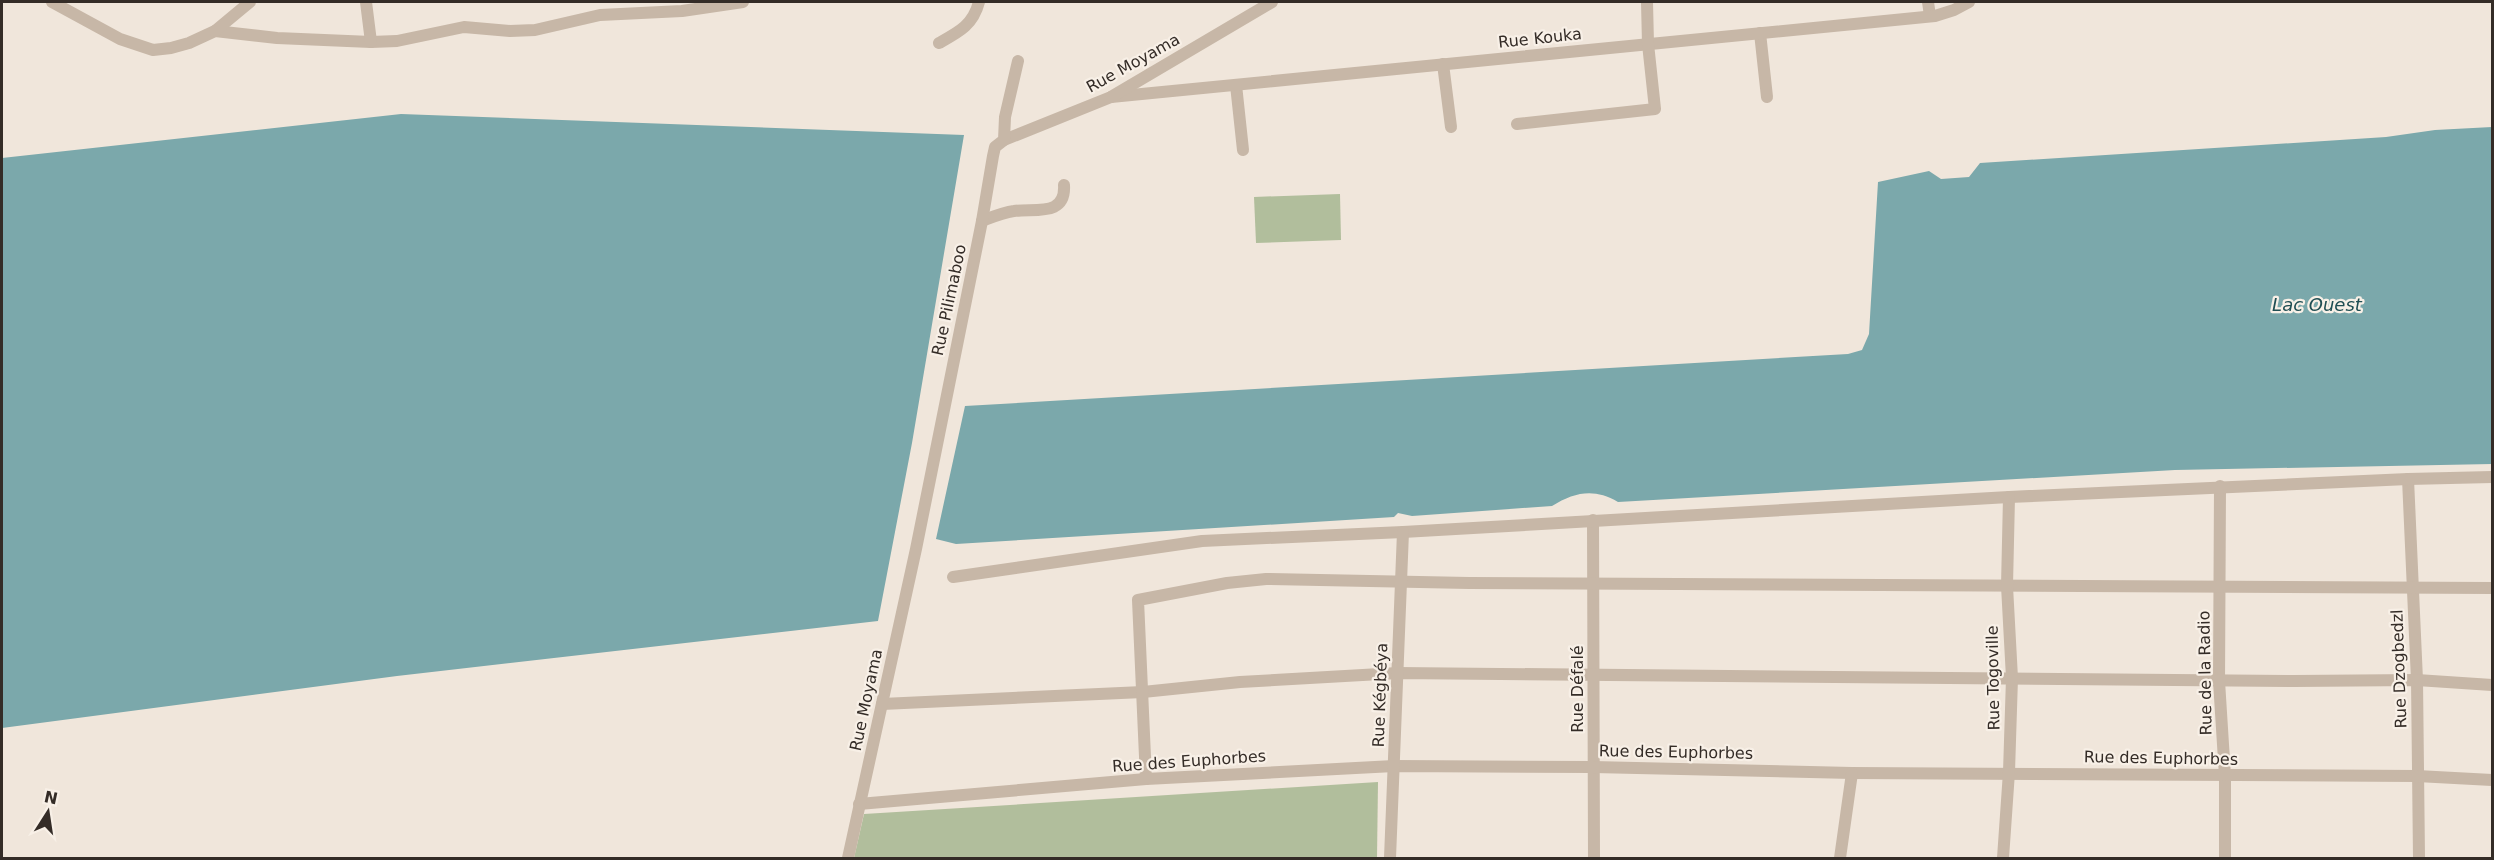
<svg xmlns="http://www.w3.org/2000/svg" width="2494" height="860" font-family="'DejaVu Sans',sans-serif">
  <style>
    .green { fill: #b1be9c }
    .water { fill: #7ba8ab }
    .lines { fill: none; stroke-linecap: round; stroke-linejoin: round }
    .minor { stroke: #c7b7a7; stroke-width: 12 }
    .labels { text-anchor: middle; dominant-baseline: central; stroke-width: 4.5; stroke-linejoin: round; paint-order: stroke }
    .street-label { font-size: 16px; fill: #342c27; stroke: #f8f0e7 }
    .water-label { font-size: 18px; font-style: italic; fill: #204e53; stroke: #f8f0e7 }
  </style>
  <rect width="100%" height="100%" fill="#f0e6db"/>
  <g class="green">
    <polygon points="1340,194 1341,240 1256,243 1254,197"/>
    <polygon points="1378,782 1377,858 854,858 864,814"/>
  </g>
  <g class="water">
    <polygon points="401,114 964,135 912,443 878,621 397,676 2,728 2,158"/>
    <path d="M 2492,127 L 2492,464 L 2175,470 L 1618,502 C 1594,488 1575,492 1552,506 L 1412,516 L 1398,513 L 1394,517 L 956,544 L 936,539 L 965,406 L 1848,354 L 1862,350 L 1869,334 L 1878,182 L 1929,171 L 1941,179 L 1969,177 L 1980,163 L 2386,137 L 2435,130 Z"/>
  </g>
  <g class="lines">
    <g class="minor">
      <polyline points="52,2 120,39 153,50 171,48 189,43 215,31 277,38 371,42 397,41 464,27 510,31 535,30 600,15 682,11 743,2"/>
      <polyline points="366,2 371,42"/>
      <polyline points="1928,2 1930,16"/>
      <polyline points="215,31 250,2"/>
      <polyline points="1760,33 1767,97"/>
      <path d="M 939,43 C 959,32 973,25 979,2"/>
      <polyline points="1443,64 1451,127"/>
      <polyline points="1236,85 1243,150"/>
      <polyline points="1111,97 1935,16 1954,10 1969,2"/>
      <polyline points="1517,124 1655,109 1648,44 1647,2"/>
      <polyline points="1004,140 1111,97 1272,2"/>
      <path d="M 982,221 C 992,217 1004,212 1014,211 C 1035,208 1066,217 1064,185"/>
      <polyline points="2408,479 2417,680 2419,858"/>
      <polyline points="2220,486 2219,681 2225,776 2225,858"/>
      <polyline points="1593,520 1594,858"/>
      <polyline points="953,577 1202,541 1403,532 2009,497 2408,479 2492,477"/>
      <polyline points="882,704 1143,692 1240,682 1398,673 2294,681 2417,680 2492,685"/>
      <polyline points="1146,779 1138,600 1227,583 1266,579 1469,583 2492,588"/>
      <polyline points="859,804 1146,779 1394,766 1593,767 1852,773 2417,776 2492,780"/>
      <polyline points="848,858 916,549 982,221 993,156 995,147 1004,140 1005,117 1018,61"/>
      <polyline points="1390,858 1403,532"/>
      <polyline points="1840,858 1852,773"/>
      <polyline points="2003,858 2009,772 2012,678 2007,586 2009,497"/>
    </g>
  </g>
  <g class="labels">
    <g class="street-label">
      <text transform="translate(1540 38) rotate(-6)">Rue Kouka</text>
      <text transform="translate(1133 63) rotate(-29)">Rue Moyama</text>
      <text transform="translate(949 300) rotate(-78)">Rue Pilimaboo</text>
      <text transform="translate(2399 669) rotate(-92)">Rue Dzogbedzl</text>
      <text transform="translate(2205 673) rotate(-91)">Rue de la Radio</text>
      <text transform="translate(1993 678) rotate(-91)">Rue Togoville</text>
      <text transform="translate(1577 689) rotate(-90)">Rue Défalé</text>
      <text transform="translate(1380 695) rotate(-88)">Rue Kégbéya</text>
      <text transform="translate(866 700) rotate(-78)">Rue Moyama</text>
      <text transform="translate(1676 752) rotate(1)">Rue des Euphorbes</text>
      <text transform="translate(2161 758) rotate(1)">Rue des Euphorbes</text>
      <text transform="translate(1189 761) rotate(-4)">Rue des Euphorbes</text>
    </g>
    <g class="water-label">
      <text x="2317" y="304">Lac Ouest</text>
    </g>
  </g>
  <rect width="2494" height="860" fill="none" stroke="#342c27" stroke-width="6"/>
  <g transform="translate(48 812) rotate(12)" stroke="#f8f0e7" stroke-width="4.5" paint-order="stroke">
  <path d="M0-4.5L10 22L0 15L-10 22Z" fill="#342c27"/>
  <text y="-9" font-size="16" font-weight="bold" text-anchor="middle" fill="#342c27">N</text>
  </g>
</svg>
